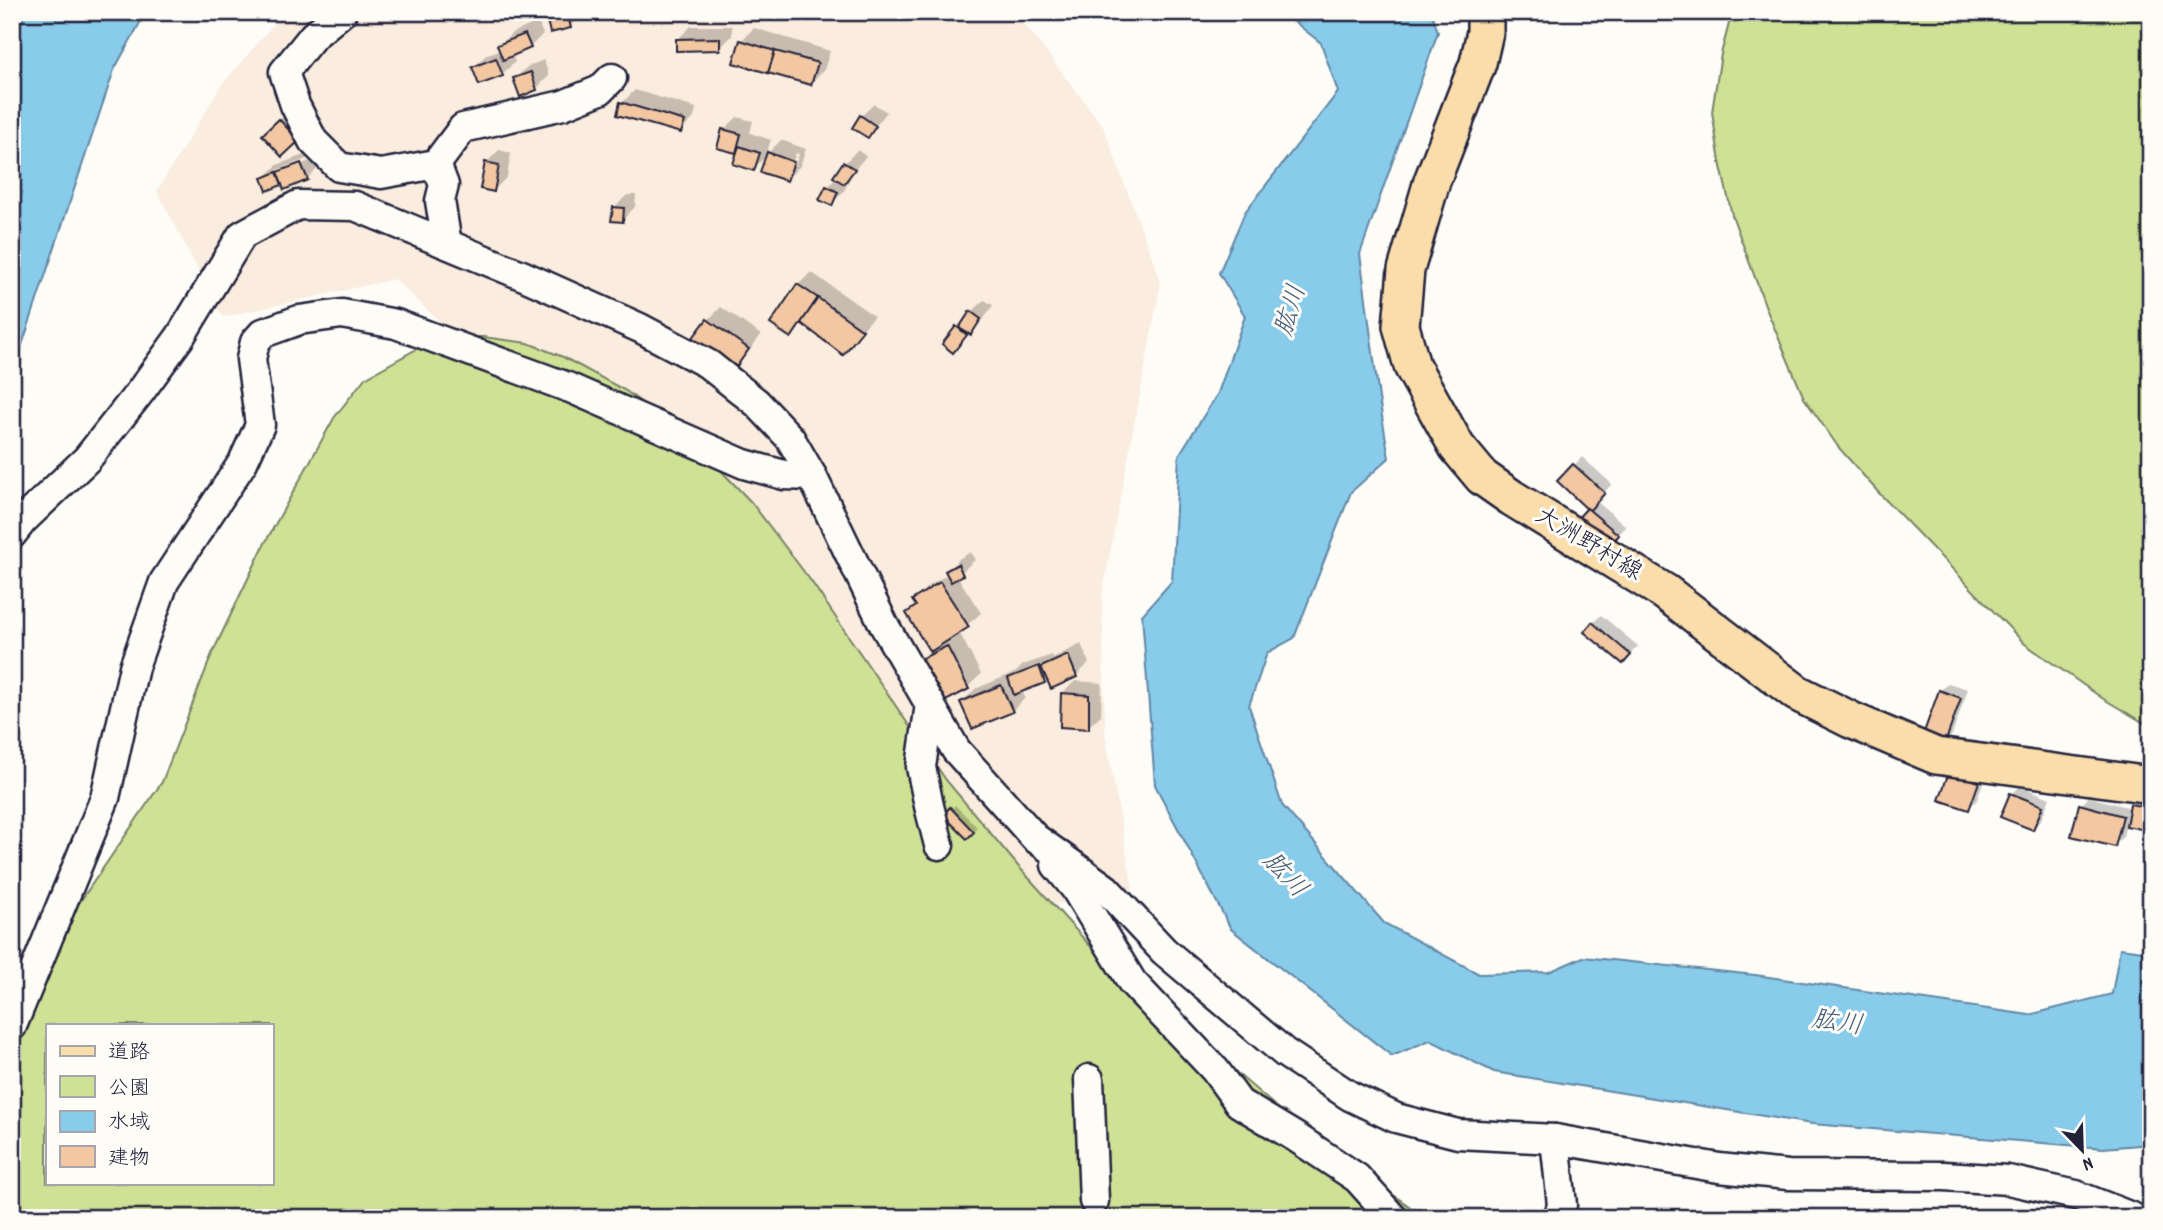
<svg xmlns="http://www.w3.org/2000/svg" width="2163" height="1230" font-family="Dekko,'Klee One',sans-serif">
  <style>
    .built { fill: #faecde }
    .green { fill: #cee195; stroke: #788268; stroke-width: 2; fill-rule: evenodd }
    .water { fill: #89cbea; stroke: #6087a4; stroke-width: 2 }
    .shadow { fill: #0003; fill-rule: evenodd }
    .building { fill: #f2c7a2; stroke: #22223b; stroke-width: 2 }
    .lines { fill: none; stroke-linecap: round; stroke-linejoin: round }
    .minor-casing { stroke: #22223b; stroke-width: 33 }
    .major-casing { stroke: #22223b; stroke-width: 40 }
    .minor { stroke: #fdfcf7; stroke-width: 28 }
    .major { stroke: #faddab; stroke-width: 35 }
    .labels { text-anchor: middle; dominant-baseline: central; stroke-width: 6; stroke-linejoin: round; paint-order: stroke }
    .street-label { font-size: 24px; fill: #22223b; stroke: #fdfcf7 }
    .water-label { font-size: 26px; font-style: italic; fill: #465d78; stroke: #fdfcf7 }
  </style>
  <rect width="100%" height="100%" fill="#fdfcf7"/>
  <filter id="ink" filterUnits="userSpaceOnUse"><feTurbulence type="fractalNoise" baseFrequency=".0143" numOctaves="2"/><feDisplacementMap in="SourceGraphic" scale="14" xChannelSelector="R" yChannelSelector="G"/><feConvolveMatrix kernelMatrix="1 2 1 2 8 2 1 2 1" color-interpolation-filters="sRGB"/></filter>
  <g filter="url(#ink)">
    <polygon class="built" points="284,12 1008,12 1023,22 1103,126 1161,282 1102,595 1105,734 1133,890 1064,903 934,913 520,399 395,279 223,317 157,191 221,86"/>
    <g class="green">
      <polygon points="1732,12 2151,12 2151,727 2102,698 2025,644 1878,492 1839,448 1804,398 1768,313 1732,215 1720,162 1712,112 1721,54"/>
      <path d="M 450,337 L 483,337 L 528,343 L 563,357 L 626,391 L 691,439 L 751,502 L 811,581 L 946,780 L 1018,866 L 1094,950 L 1282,1112 L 1365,1175 L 1426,1218 L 12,1218 L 12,1001 L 162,782 L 212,654 L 265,543 L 334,418 L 365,378 L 422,346 ZM 47,1025 L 271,1025 L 271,1183 L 47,1183 Z"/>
    </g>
    <g class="water">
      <polygon points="26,12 146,12 114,70 12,375 12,41"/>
      <polygon points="1282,12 1431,12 1438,32 1360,254 1379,398 1389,458 1351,492 1294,638 1267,653 1249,706 1282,805 1384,923 1479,974 1549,972 1583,957 1755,975 2029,1015 2112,994 2120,948 2151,952 2151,1144 2103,1148 1812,1124 1494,1072 1430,1040 1392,1056 1231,929 1155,785 1142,615 1172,581 1179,455 1218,393 1245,316 1219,273 1245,212 1338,92 1321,43"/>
    </g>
    <g class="shadow">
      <polygon points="548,12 583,12 583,13 570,26"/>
      <polygon points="538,22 543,34 530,47 512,54 515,62 502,74 474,67 487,54 501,50 499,46 512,33"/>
      <polygon points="691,26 732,26 732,36 719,49 678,39"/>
      <polygon points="754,28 830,51 824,70 811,83 741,41"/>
      <polygon points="544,60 549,76 536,89 515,79 528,66"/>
      <polygon points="635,90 696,108 694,118 681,131 622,103"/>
      <polygon points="874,104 887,112 867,136 861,116"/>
      <polygon points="293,108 298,140 277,122"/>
      <path d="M 737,117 L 753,121 L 750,133 L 771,140 L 766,155 L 781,140 L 806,149 L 800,166 L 787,179 L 768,154 L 753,169 L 739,152 L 719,147 L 724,130 ZM 796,153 L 799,154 L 795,166 L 791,166 Z"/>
      <polygon points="499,150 511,153 507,177 494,190 486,163"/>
      <polygon points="857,150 866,156 848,178 850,178 844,191 832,203 828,187 837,177 835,176 845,163"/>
      <path d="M 314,151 L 320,166 L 307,179 L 283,183 L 268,189 L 264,178 L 277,165 ZM 309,158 L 310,161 L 277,174 L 277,170 Z"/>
      <polygon points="627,195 636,195 635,207 622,220 614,208"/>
      <polygon points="811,272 874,316 843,353 803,323 791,336 798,285"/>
      <polygon points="984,300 993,305 983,320 953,350 957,328"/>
      <polygon points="721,307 761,335 747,354 734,367 694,339 708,320"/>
      <polygon points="1582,457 1612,484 1596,501 1626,526 1615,538 1578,521 1589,508 1559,481"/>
      <polygon points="971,552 975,560 957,576 981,613 959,632 981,674 968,687 918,663 931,649 908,613 917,604 914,600 927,587 948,574 947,571 960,558"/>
      <polygon points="1601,615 1638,646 1623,662 1593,623"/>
      <polygon points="1081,644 1089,663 1076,676 1048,678 1044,681 1022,690 1025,698 1012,711 962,702 975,689 1016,672 1023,665 1052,655 1053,658"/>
      <polygon points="1075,681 1102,683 1101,715 1088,727 1062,694"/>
      <polygon points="1948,683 1968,689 1952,735 1943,744 1940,691"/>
      <polygon points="1959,764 1986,774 1977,800 1969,808"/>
      <polygon points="2020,786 2050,798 2041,820 2033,828 2012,794"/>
      <polygon points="2140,796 2151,799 2151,829 2126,824 2123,837 2114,845 2081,805 2089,797 2131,808 2132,805"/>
      <polygon points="955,805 977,827 967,837 945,815"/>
    </g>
    <g class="building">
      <polygon points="545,12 567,12 571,28 550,33"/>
      <polygon points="525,34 531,48 503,60 497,45"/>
      <polygon points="720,38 720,50 676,51 676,39"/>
      <polygon points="740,40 775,51 768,73 733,63"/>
      <polygon points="775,51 818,63 811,85 768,73"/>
      <polygon points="496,58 503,76 479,85 472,67"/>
      <polygon points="531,72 537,90 520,97 513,78"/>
      <polygon points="620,102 685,121 681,133 617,115"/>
      <polygon points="860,115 876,126 868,138 852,128"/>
      <polygon points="279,119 299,141 282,157 262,135"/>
      <polygon points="722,129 741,134 736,153 717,148"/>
      <polygon points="739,146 760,153 754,171 733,164"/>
      <polygon points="767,152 794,162 787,181 760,172"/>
      <polygon points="485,162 499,165 494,192 480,189"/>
      <polygon points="843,162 855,169 844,184 833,177"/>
      <polygon points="301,163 308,180 284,190 277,172"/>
      <polygon points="277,172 282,185 267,191 262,178"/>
      <polygon points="826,186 838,192 832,206 819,200"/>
      <polygon points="613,207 624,208 623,222 611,221"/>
      <polygon points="797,284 818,298 791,338 770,324"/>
      <polygon points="818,298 863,330 843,355 801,323"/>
      <polygon points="970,311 981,319 971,335 959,328"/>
      <polygon points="707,319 749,349 734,370 692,339"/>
      <polygon points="956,326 967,335 953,353 942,344"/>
      <polygon points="1573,464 1605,493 1589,511 1557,481"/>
      <polygon points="1587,508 1619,535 1607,549 1575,521"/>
      <polygon points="958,564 963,575 951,582 945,571"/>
      <polygon points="940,582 969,627 930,652 906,613 916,606 912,600"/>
      <polygon points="1592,622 1631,655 1623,664 1584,632"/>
      <polygon points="947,646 969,689 938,705 915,662"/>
      <polygon points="1068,655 1077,677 1051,689 1041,667"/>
      <polygon points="1039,666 1045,683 1014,695 1008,678"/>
      <polygon points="1001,685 1013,712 972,729 960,702"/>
      <polygon points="1939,690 1961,698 1944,746 1922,738"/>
      <polygon points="1061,693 1089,695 1089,729 1060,727"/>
      <polygon points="1949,772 1979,782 1969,810 1939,800"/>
      <polygon points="2010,793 2043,806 2033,830 2000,817"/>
      <polygon points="2079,804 2123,816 2115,847 2071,836"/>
      <polygon points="2130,804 2151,808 2151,831 2126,826"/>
      <polygon points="950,807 974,832 967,839 943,815"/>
    </g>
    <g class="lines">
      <defs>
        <g id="minor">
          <polyline points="342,12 313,36 284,72 295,105 313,141 339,167 381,174 436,164 444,185 440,201 447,244"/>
          <polyline points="436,164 463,128 563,105 600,90 612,78"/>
          <polyline points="12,534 23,520 87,459 140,392 180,337 242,235 298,205 355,206 524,276 640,328 708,364 757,403 790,438 812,476 884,625 956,750 1035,838 1106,889 1164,951 1285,1053 1350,1096 1396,1118 1458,1134 1555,1139 1719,1168 1788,1175 1944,1176 2008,1180 2076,1195 2134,1218"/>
          <polyline points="930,704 921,767 929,806 939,845"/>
          <polyline points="1056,865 1075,888 1132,982 1215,1070 1239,1103 1297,1138 1357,1178 1393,1218"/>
          <polyline points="12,1026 105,798 134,667 164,582 243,462 260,425 251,359 255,342 263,333 299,320 342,314 396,324 570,388 744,464 784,475 812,476"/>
          <polyline points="1089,1079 1094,1201"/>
          <polyline points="1555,1139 1562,1205 1558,1218"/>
        </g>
        <polyline id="major" points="1485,12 1485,32 1478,63 1432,181 1406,270 1401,326 1412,366 1457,447 1482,477 1512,498 1665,592 1797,693 1851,720 1936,756 2151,785"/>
      </defs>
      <use href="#minor" class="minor-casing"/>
      <use href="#major" class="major-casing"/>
      <use href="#minor" class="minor"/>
      <use href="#major" class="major"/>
    </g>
  </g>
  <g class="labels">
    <g class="street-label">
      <text transform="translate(1588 545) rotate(31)">大洲野村線</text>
    </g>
    <g class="water-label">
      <text transform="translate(1292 311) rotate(-73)">肱川</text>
      <text transform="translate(1284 876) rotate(47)">肱川</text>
      <text transform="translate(1837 1024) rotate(8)">肱川</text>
    </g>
  </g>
  <rect width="2163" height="1230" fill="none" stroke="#fdfcf7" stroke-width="42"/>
  <rect x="21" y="21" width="2121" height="1188" fill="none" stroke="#22223b" stroke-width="2.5" filter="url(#ink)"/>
  <rect x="46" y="1024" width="228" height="161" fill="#fdfcf7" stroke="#a5a5ac" stroke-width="2"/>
  <rect x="60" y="1046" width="35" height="10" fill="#faddab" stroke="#a5a5ac" stroke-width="2"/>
  <text x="108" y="1058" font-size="21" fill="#22223b">道路</text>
  <rect x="60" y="1076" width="35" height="21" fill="#cee195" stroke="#a5a5ac" stroke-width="2"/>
  <text x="108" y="1094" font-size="21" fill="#22223b">公園</text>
  <rect x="60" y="1111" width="35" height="21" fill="#89cbea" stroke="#a5a5ac" stroke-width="2"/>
  <text x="108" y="1128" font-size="21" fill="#22223b">水域</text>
  <rect x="60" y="1146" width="35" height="21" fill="#f2c7a2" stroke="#a5a5ac" stroke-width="2"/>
  <text x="108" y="1164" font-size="21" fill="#22223b">建物</text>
  <g transform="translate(2082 1150) rotate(157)" stroke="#fdfcf7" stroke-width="5" paint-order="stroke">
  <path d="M0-5L12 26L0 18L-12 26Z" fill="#22223b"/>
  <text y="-10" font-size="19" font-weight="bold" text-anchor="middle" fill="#22223b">N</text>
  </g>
</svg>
